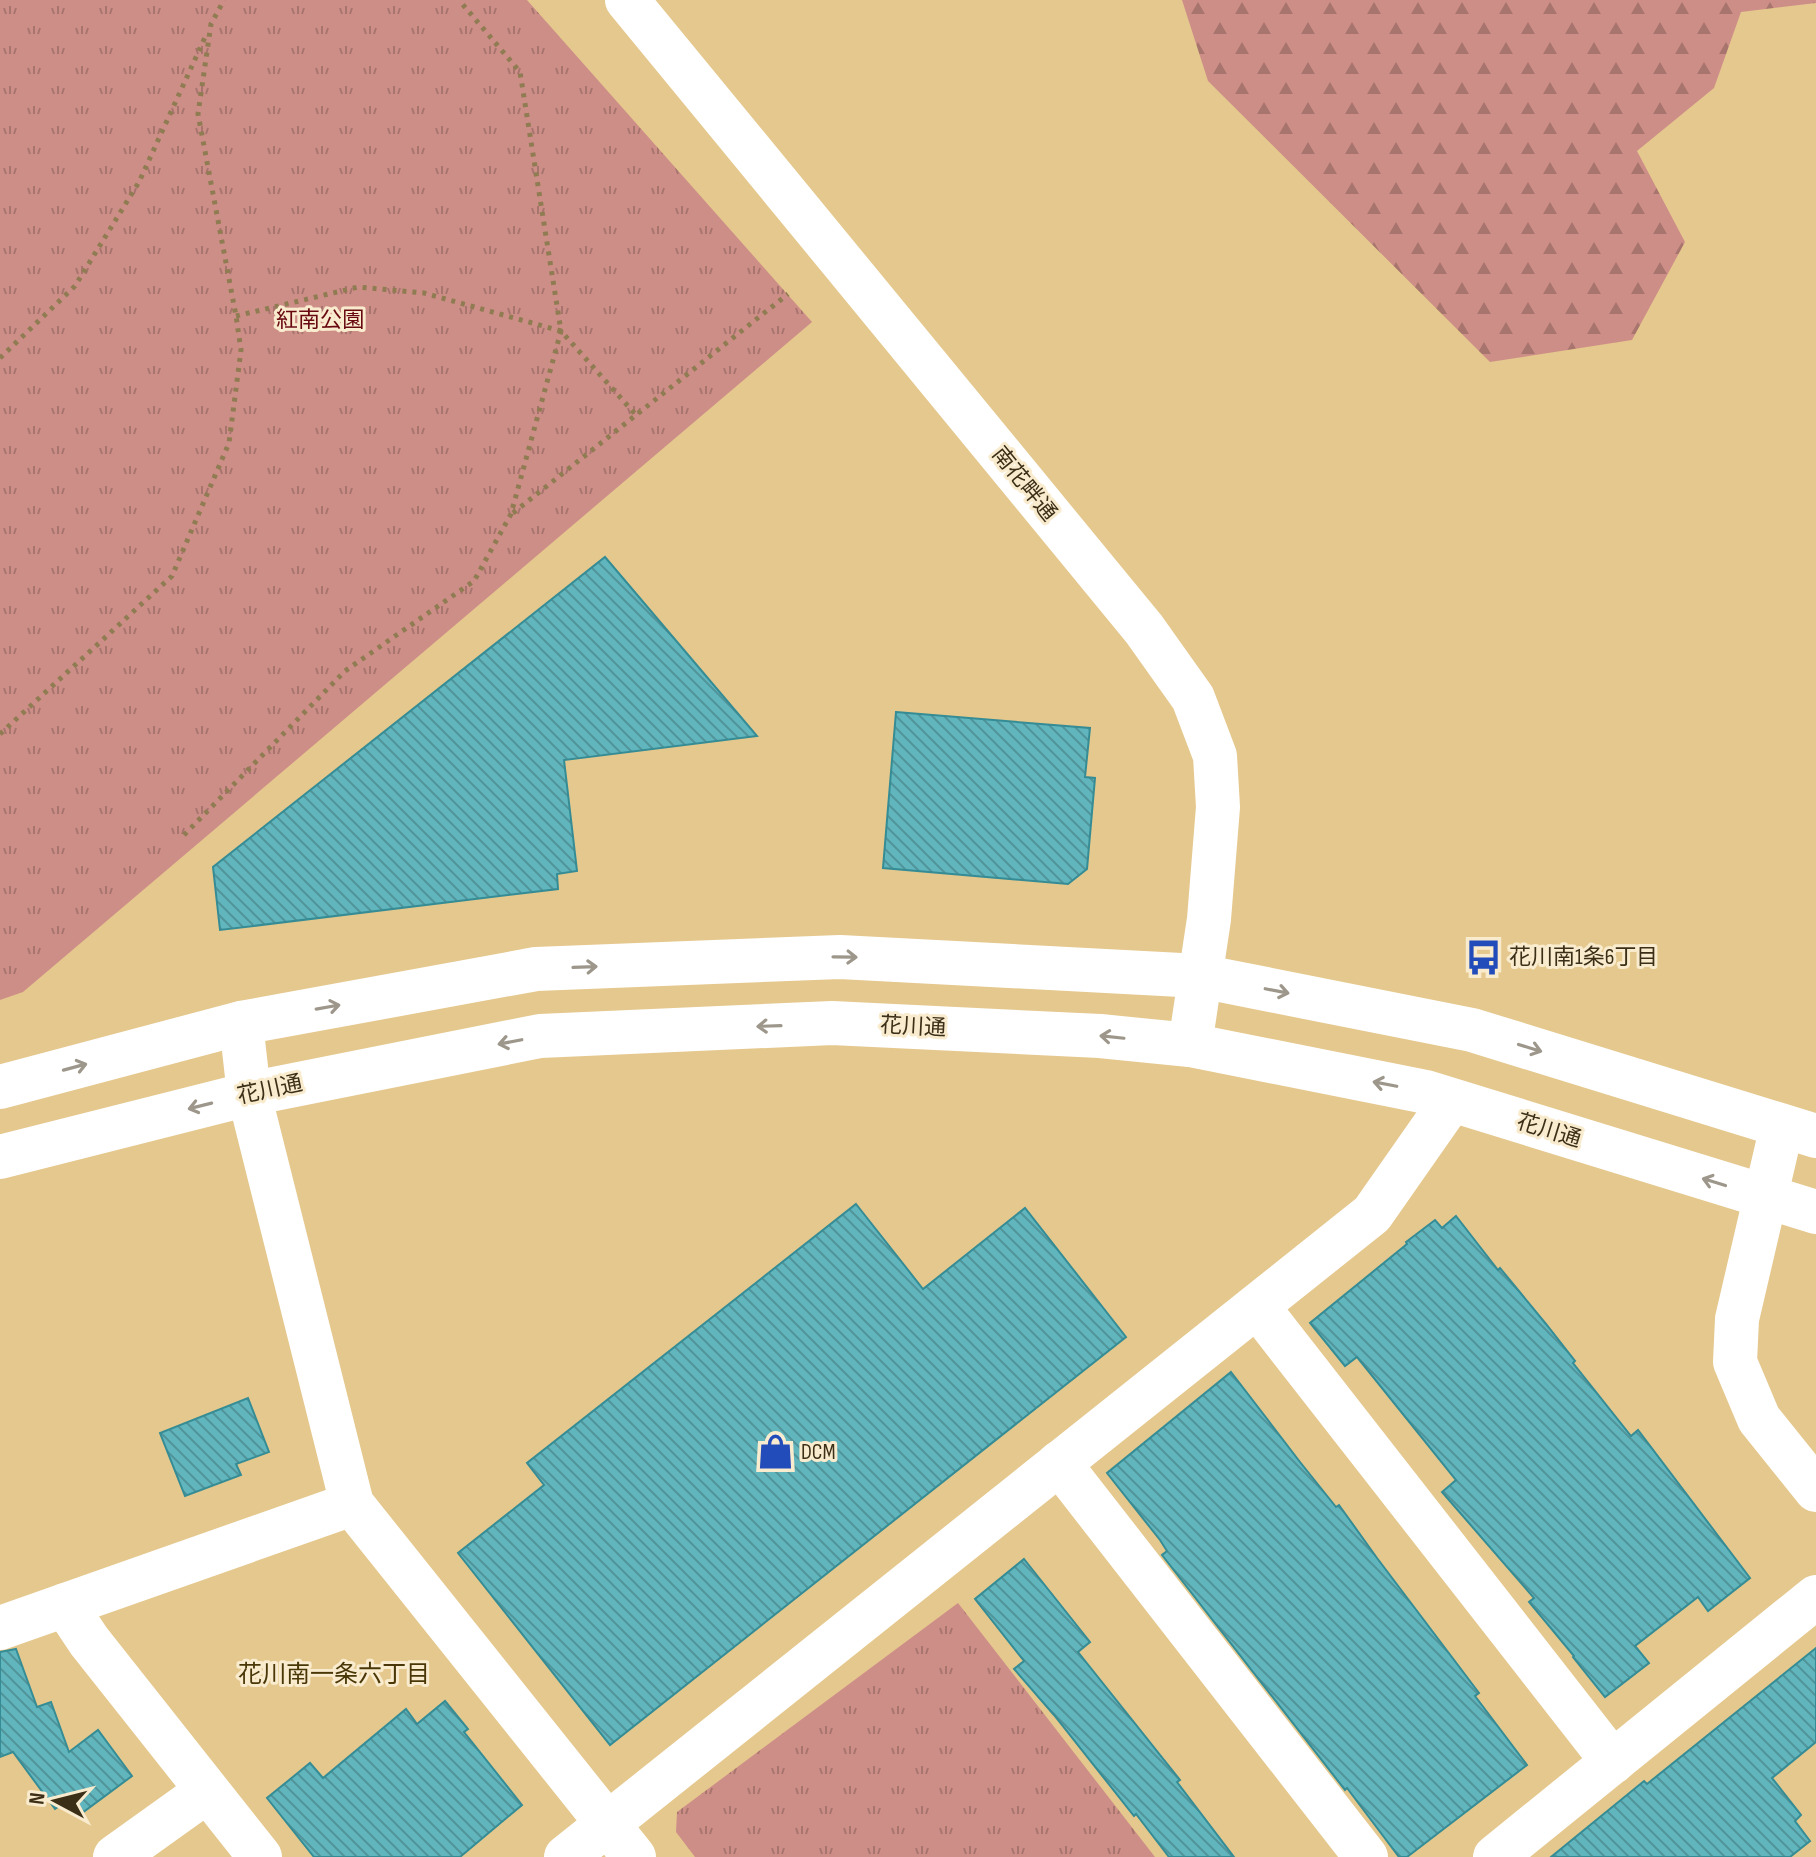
<svg xmlns="http://www.w3.org/2000/svg" width="1816" height="1857" font-family="'Sofia Sans Condensed','Noto Sans JP',sans-serif">
  <style>
    .forest { fill: url(#forest-firs) }
    .park { fill: url(#park-tufts) }
    .building { fill: url(#building-back-hatch); stroke: #358c95; stroke-width: 2 }
    .lines { fill: none; stroke-linecap: round; stroke-linejoin: round }
    .path { stroke: #907c52; stroke-width: 5; stroke-dasharray: 4 6; stroke-linecap: butt }
    .street { stroke: #fff; stroke-width: 44 }
    .secondary { stroke: #fff; stroke-width: 44 }
    .oneway { stroke: #9d978b }
    .labels { text-anchor: middle; dominant-baseline: central; stroke-width: 6; stroke-linejoin: round; paint-order: stroke }
    .park-label { font-size: 22px; fill: #680911; stroke: #f9ebce }
    .street-label { font-size: 22px; fill: #3b2f17; stroke: #f9ebce }
    .poi-label { font-size: 22px; fill: #3b2f17; stroke: #f9ebce; text-anchor: start }
    .neighbourhood-label { font-size: 24px; fill: #4a3707; stroke: #f9ebce }
  </style>
  <defs>
    <pattern id="forest-firs" width="22" height="20" patternUnits="userSpaceOnUse" patternTransform="scale(2)"><rect width="22" height="20" fill="#ce8e88"/><path d="M5 1l3.5 6h-7zM16 11l3.5 6h-7z" fill="#a8746e"/></pattern>
    <pattern id="park-tufts" width="24" height="20" patternUnits="userSpaceOnUse" patternTransform="scale(2)"><rect width="24" height="20" fill="#ce8e88"/><path d="M3 7l-1-3M5 7V3M7 7l1-3M15 17l-1-3M17 17v-4M19 17l1-3" fill="none" stroke="#a8746e"/></pattern>
    <pattern id="building-back-hatch" width="6" height="6" patternUnits="userSpaceOnUse" patternTransform="scale(2)"><rect width="6" height="6" fill="#61b6be"/><path d="M-1 5l2 2M0 0l6 6M5-1l2 2" fill="none" stroke="#519499"/></pattern>
  </defs>
  <rect width="100%" height="100%" fill="#e5c88d"/>
  <polygon class="forest" points="1182,0 1816,0 1816,3 1741,12 1714,88 1637,151 1685,242 1632,340 1490,362 1208,81"/>
  <g class="park">
    <polygon points="0,0 527,0 812,322 23,992 0,1000"/>
    <polygon points="958,1603 1155,1857 695,1857 676,1832 677,1812"/>
  </g>
  <g class="building">
    <polygon points="605,557 757,736 564,760 577,871 557,874 558,889 220,930 213,867"/>
    <polygon points="896,712 1090,728 1085,777 1095,778 1087,869 1068,884 883,868"/>
    <polygon points="856,1204 923,1289 1025,1208 1126,1337 610,1745 458,1553 544,1485 527,1463"/>
    <polygon points="1456,1216 1498,1270 1500,1268 1546,1324 1575,1361 1573,1363 1631,1436 1638,1430 1750,1578 1708,1611 1698,1597 1635,1646 1649,1663 1605,1697 1573,1657 1574,1656 1529,1602 1534,1598 1442,1492 1456,1480 1357,1357 1345,1366 1310,1323 1407,1244 1406,1242 1435,1220 1442,1228"/>
    <polygon points="1231,1372 1300,1462 1336,1507 1339,1505 1377,1558 1479,1693 1475,1696 1527,1765 1407,1857 1399,1857 1347,1788 1345,1790 1162,1555 1167,1551 1160,1540 1107,1473"/>
    <polygon points="248,1398 269,1452 236,1464 241,1475 185,1496 160,1433"/>
    <polygon points="1024,1559 1090,1642 1078,1652 1180,1780 1177,1782 1234,1857 1169,1857 1136,1814 1134,1816 1054,1715 1014,1669 1024,1661 975,1599"/>
    <polygon points="1816,1648 1816,1742 1772,1778 1801,1815 1795,1821 1810,1841 1790,1857 1551,1857 1644,1781 1647,1784"/>
    <polygon points="16,1649 37,1707 51,1702 69,1752 98,1730 132,1776 78,1816 67,1801 55,1809 13,1752 0,1757 0,1652"/>
    <polygon points="445,1701 468,1729 464,1732 522,1805 460,1857 314,1857 267,1798 310,1763 323,1778 406,1709 417,1724"/>
  </g>
  <g class="lines">
    <g class="path">
      <polyline points="236,316 358,287 424,293 561,331 636,415"/>
      <polyline points="0,358 75,286 139,182 207,33"/>
      <polyline points="513,513 788,294"/>
      <polyline points="0,734 172,576 229,443 241,350 236,316 198,114 211,24 224,0"/>
      <polyline points="184,835 345,671 474,581 511,514 561,331 520,72 459,0"/>
    </g>
    <g class="street">
      <polyline points="241,1023 249,1094 352,1504 634,1857"/>
      <polyline points="1782,1126 1737,1319 1735,1362 1759,1419 1816,1490"/>
      <polyline points="1257,1306 1613,1762"/>
      <polyline points="1059,1463 1366,1857"/>
      <polyline points="65,1605 89,1641 260,1857"/>
      <polyline points="0,1628 352,1504"/>
      <polyline points="115,1857 207,1791"/>
      <polyline points="566,1857 1372,1214 1451,1101"/>
      <polyline points="1495,1857 1816,1597"/>
    </g>
    <g class="secondary">
      <polyline points="627,0 1144,629 1193,698 1215,756 1218,807 1209,919 1190,1045"/>
      <polyline points="0,1087 241,1023 536,969 840,957 1200,976 1472,1030 1816,1136"/>
      <polyline points="0,1157 249,1094 540,1036 832,1023 1100,1036 1190,1045 1426,1092 1816,1212"/>
    </g>
  </g>
  <defs><path id="oneway-shaft" d="M-6 0H5M1.5-3L5.5 0L1.5 3" fill="none" stroke-width="1.6" stroke-linecap="round" stroke-linejoin="round" transform="scale(2)"/></defs>
  <g class="oneway">
    <use href="#oneway-shaft" transform="translate(845 957) rotate(1)"/>
    <use href="#oneway-shaft" transform="translate(585 967) rotate(-2)"/>
    <use href="#oneway-shaft" transform="translate(1277 991) rotate(11)"/>
    <use href="#oneway-shaft" transform="translate(328 1007) rotate(-10)"/>
    <use href="#oneway-shaft" transform="translate(769 1026) rotate(178)"/>
    <use href="#oneway-shaft" transform="translate(1112 1037) rotate(-174)"/>
    <use href="#oneway-shaft" transform="translate(510 1042) rotate(169)"/>
    <use href="#oneway-shaft" transform="translate(1530 1048) rotate(17)"/>
    <use href="#oneway-shaft" transform="translate(75 1067) rotate(-15)"/>
    <use href="#oneway-shaft" transform="translate(1385 1084) rotate(-169)"/>
    <use href="#oneway-shaft" transform="translate(200 1106) rotate(166)"/>
    <use href="#oneway-shaft" transform="translate(1714 1182) rotate(-163)"/>
  </g>
  <defs>
    <symbol id="bus-bare" viewBox="-9 -9 18 18"><path d="M-5-6H5V4H4V6H2V4H-2V6H-4V4H-5ZM-3.5-4V0h7V-4ZM-3.5 1.2v1.5H-2V1.2ZM2 1.2v1.5H3.5V1.2Z" fill="#224cba" stroke="#f9ebce" stroke-width="2.5" paint-order="stroke"/></symbol>
    <symbol id="shop-bare" viewBox="-9 -9 18 18"><path d="M-5-2.5h2.3a2.7 3.5 0 0 1 5.4 0H5L5.5 6h-11ZM-1.5-2.5h3a1.5 2.3 0 0 0-3 0Z" fill="#224cba" stroke="#f9ebce" stroke-width="2.5" paint-order="stroke"/></symbol>
  </defs>
  <g fill-rule="evenodd">
    <use href="#bus-bare" x="1458" y="932" width="51" height="51"/>
    <use href="#shop-bare" x="750" y="1426" width="51" height="51"/>
  </g>
  <g class="labels">
    <g class="park-label">
      <text x="320" y="320">紅南公園</text>
    </g>
    <g class="street-label">
      <text transform="translate(1024 484) rotate(51)">南花畔通</text>
      <text transform="translate(913 1027) rotate(3)">花川通</text>
      <text transform="translate(270 1090) rotate(-12)">花川通</text>
      <text transform="translate(1549 1131) rotate(17)">花川通</text>
    </g>
    <g class="poi-label">
      <text x="1509" y="957">花川南1条6丁目</text>
      <text x="801" y="1452">DCM</text>
    </g>
    <g class="neighbourhood-label">
      <text x="334" y="1674">花川南一条六丁目</text>
    </g>
  </g>
  <g transform="translate(56 1801) rotate(277)" stroke="#f9ebce" stroke-width="6" paint-order="stroke">
  <path d="M0-6L14 30L0 20L-14 30Z" fill="#3b2f17"/>
  <text y="-12" font-size="22" font-weight="bold" text-anchor="middle" fill="#3b2f17">N</text>
  </g>
</svg>
